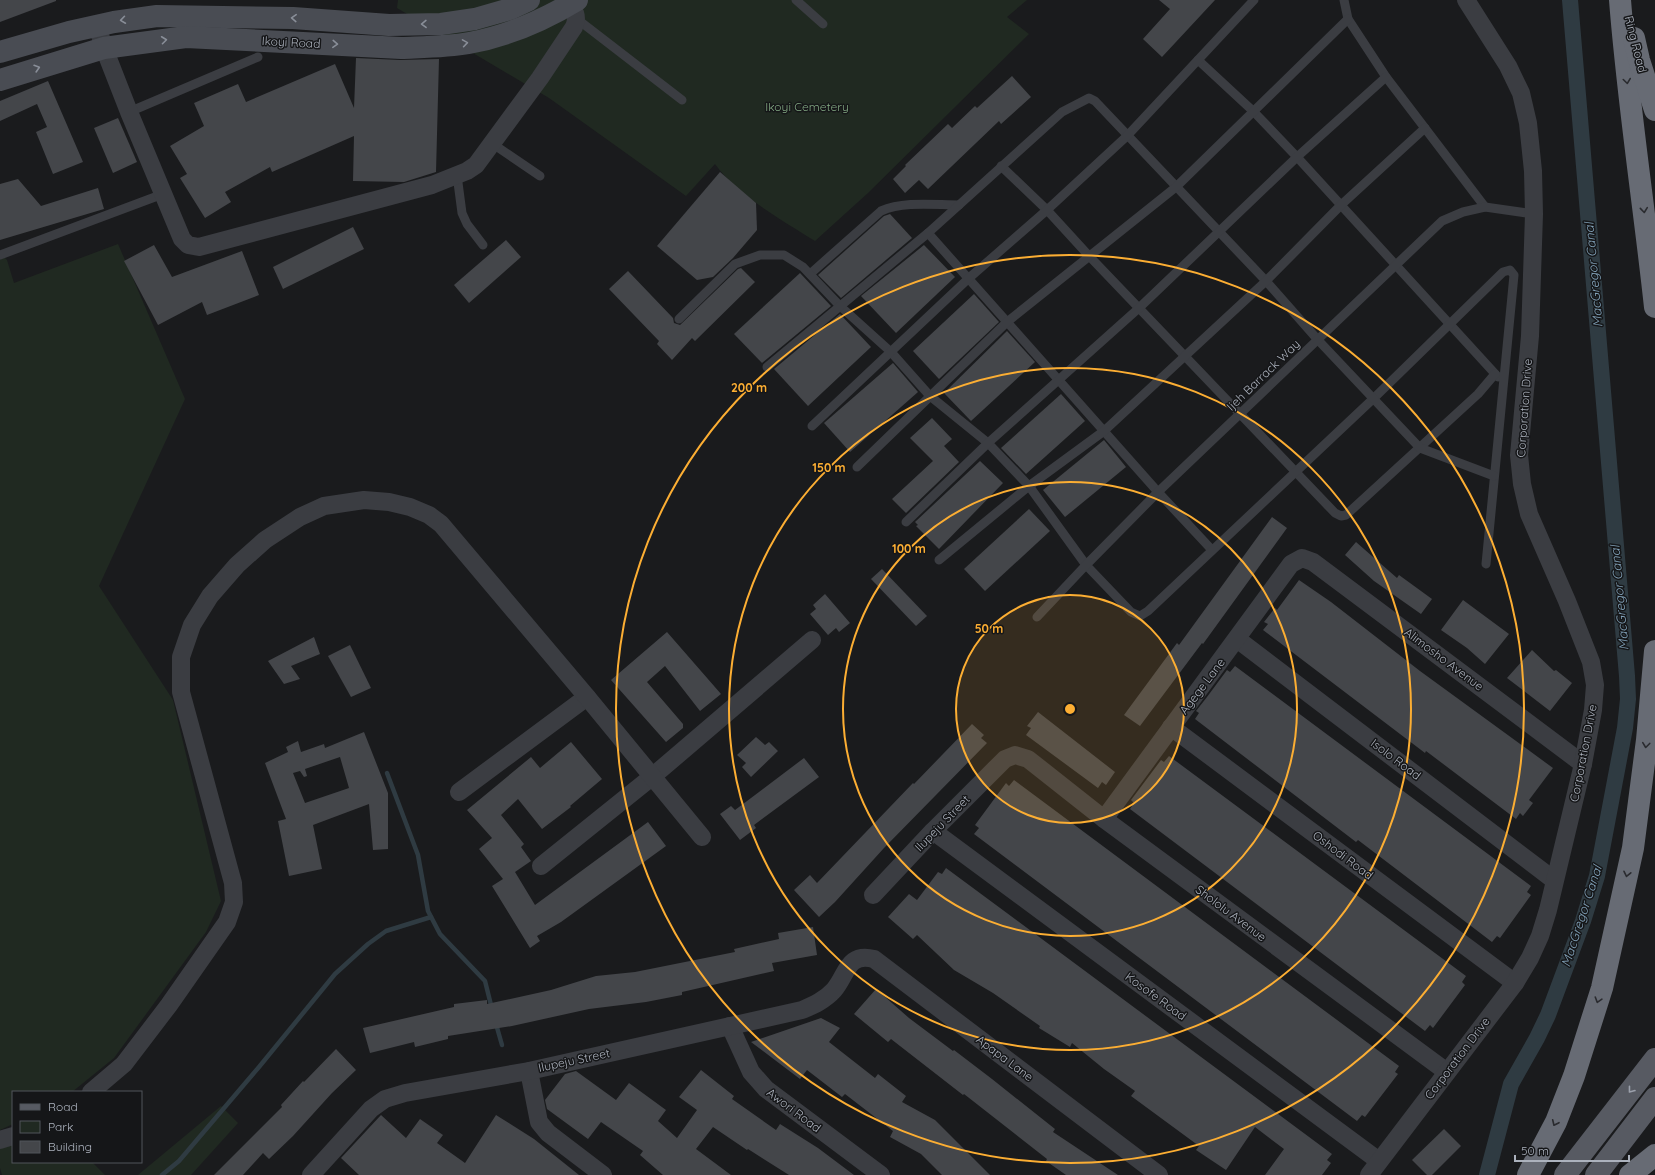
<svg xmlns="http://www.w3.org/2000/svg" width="1655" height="1175" font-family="Quicksand,sans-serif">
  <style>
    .green { fill: #202921 }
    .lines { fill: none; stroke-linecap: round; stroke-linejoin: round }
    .stream { stroke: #2f3b42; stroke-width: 4.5 }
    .canal { stroke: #2f3b42; stroke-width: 16 }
    .building { fill: #44464a; fill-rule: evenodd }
    .service { stroke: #3b3d42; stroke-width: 9 }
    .minor { stroke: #3b3d42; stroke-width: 18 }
    .secondary { stroke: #494c53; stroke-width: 22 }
    .primary { stroke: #575a62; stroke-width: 22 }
    .motorway { stroke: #676b74; stroke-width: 22 }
    .oneway { stroke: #898e98 }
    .oneway2 { stroke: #2a2b2f }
    .oneway3 { stroke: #9ba0ab }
    .ring { fill: none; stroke: #fcae33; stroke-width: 2 }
    .labels { text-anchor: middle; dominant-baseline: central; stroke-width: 3; stroke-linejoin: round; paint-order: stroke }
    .street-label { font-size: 12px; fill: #acb2bd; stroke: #151618 }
    .park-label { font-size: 12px; fill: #83a983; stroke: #151618 }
    .water-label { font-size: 13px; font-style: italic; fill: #82a2b9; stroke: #151618 }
    .centre { fill: #fcae33; stroke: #151618; stroke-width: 2 }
    .ring-label { font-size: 12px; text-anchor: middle; font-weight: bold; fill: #fcae33; stroke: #151618; stroke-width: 3; stroke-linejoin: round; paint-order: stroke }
  </style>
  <rect width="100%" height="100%" fill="#1a1b1d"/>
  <g class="green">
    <path d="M 398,0 L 1027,0 L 1007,17 L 1029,34 L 868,193 L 815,241 C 782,220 738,196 715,164 L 686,196 L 549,98 L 397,8 Z"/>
    <polygon points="118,244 185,399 99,586 173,700 221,901 206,932 114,1058 72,1092 13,1092 13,1124 0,1130 0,253 7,260 14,283"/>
    <polygon points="221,1106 238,1123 191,1175 138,1175"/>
    <polygon points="13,1142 13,1162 92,1162 105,1175 2,1175 0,1168 0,1148"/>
  </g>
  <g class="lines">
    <g class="stream">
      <polyline points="387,773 418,855 428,911 440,934 485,981 492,1009"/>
      <polyline points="496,1024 502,1045"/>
      <polyline points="162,1175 179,1161 259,1067 335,974 368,944 386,931 431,917"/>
    </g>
    <polyline class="canal" points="1487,1175 1511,1084 1537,1038 1548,1015 1583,921 1597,876 1625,728 1628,699 1627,676 1570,0"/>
  </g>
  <g class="building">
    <polygon points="0,0 56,0 56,1 0,22"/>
    <polygon points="1159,0 1215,0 1162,57 1143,39 1170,9"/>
    <polygon points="356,58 400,60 439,59 436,172 404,182 353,181 354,136 272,172 270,167 225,192 231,202 205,218 180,178 187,174 170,146 204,126 194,103 238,84 246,102 335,64 354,108"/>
    <polygon points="1012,76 1031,97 1001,124 999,121 928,189 919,180 905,193 893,179 906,166 905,165 948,124 952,128 975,106 977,108"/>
    <polygon points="48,81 83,162 53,174 36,132 47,127 37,104 0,121 0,101"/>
    <polygon points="118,118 137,162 113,173 94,128"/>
    <polygon points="720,172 756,203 757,230 733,258 713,277 697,280 657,246"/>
    <polygon points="18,179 41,206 98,188 104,209 0,240 0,184"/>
    <polygon points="890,214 912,238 841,298 818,275 884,216"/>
    <polygon points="353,227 364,249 283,289 273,267"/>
    <polygon points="506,240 521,257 469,303 454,285"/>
    <polygon points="154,245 172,277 242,251 259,295 207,315 202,302 158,325 124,261"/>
    <polygon points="924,245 955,277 896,333 861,296"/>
    <polygon points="741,268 755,282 695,341 692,338 672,360 657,344 659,341 609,289 628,271 673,318 674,323 680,325 738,269"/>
    <polygon points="800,273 831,306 762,363 734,334"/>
    <polygon points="974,294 999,322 939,379 913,351"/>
    <polygon points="840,314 871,347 808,406 774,369"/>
    <polygon points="1007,331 1035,362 971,421 944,393"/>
    <polygon points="893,363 918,392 850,452 824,423"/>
    <polygon points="1061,394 1085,421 1026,474 1001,448"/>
    <polygon points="932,418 952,439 944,446 959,462 906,513 892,499 933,461 910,438"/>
    <polygon points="1104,440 1126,467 1065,517 1043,490"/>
    <polygon points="980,461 1003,483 939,549 916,526 918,525 915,522"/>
    <polygon points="1029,509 1050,531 985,591 964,569"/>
    <polygon points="1272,517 1287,528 1203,644 1202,643 1140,726 1124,715 1177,643 1179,645"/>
    <polygon points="1356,542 1397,578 1399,575 1432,599 1421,614 1374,581 1345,555"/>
    <polygon points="882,569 927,616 916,626 871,579"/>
    <polygon points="1299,580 1331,602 1420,671 1553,768 1529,800 1533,803 1523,816 1520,813 1516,819 1426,751 1425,753 1263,630 1268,624 1264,622 1275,608 1277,610"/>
    <polygon points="825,594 850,623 839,632 836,628 828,635 810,614 816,609 813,605"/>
    <polygon points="1463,600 1509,634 1485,664 1467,648 1441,630"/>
    <polygon points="667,632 721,694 700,711 665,666 647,682 683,724 683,728 666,742 611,680"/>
    <polygon points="314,637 320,654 291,666 300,679 284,684 268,661"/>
    <polygon points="350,645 371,688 351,697 328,656"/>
    <polygon points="1532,650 1554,671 1556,670 1572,683 1550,711 1507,678"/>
    <polygon points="1235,666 1531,886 1527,892 1531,895 1500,938 1497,936 1492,942 1358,840 1356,842 1195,719 1199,713 1196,711 1207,697 1227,670 1230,672"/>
    <polygon points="1038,712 1115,772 1106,785 1102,782 1098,788 1026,735 1031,728 1027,726"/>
    <polygon points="972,724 984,735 981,738 987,743 884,848 835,902 819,917 794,890 810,875 817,883 913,783 914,784"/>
    <path d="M 364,732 L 388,793 L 388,849 L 373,850 L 369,804 L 313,825 L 322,869 L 289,876 L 278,821 L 286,819 L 265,763 L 288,752 L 286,747 L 298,741 L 301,752 L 324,744 L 325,748 ZM 340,757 L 349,788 L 305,803 L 293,773 L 300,771 L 304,777 L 307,776 L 305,769 Z"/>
    <polygon points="756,737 765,745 769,742 778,751 751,777 742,767 746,763 737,755"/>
    <polygon points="571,742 602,779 570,806 571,807 542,829 518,799 501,815 524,844 521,847 531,861 515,872 535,905 648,822 666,846 561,922 537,936 540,941 530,948 492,886 503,879 479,849 492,838 467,810 531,757 540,768"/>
    <polygon points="1169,756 1466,976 1462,982 1465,985 1433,1028 1430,1025 1425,1031 1130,809 1134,803 1131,800 1161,760 1164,762"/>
    <polygon points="804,758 819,777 754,825 756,828 740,840 720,814 731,806 735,810"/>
    <polygon points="1014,780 1399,1066 1395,1072 1398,1074 1365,1117 1362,1115 1357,1121 974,834 979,828 975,825 1006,783 1009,786"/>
    <polygon points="946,868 1332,1154 1327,1160 1331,1163 1322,1175 1265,1175 1284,1149 1255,1127 1226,1170 1196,1150 1199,1146 1131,1096 1135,1091 1104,1069 1072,1043 1070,1047 1039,1028 1040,1026 993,993 954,970 917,935 913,939 888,917 909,894 917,900 938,872 942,874"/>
    <polygon points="813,927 817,955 772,963 774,971 682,992 682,995 646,1002 589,1009 512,1026 448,1036 448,1039 415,1047 414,1042 370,1053 363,1028 454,1007 454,1004 487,1000 487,1004 551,990 596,976 635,972 735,952 734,949 779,939 778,933"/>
    <polygon points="876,989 909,1018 953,1051 954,1050 992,1079 1055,1129 1053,1132 1118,1175 1066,1175 1046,1161 1047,1159 964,1094 963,1095 891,1039 888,1042 854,1014"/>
    <polygon points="821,1018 840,1028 829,1042 875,1078 878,1074 906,1096 902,1102 935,1120 990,1175 942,1175 921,1154 890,1137 893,1131 845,1094 842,1097 807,1070 800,1079 751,1042"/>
    <polygon points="336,1049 356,1070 332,1093 293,1136 269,1159 263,1153 243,1175 214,1175 282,1107 281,1105 303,1081 304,1082"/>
    <polygon points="701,1070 734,1096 732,1099 776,1130 780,1124 818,1148 854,1175 789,1175 748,1149 747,1150 713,1127 696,1149 731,1175 663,1175 640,1155 643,1151 601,1122 588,1139 547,1109 545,1100 565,1074 576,1071 616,1100 629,1083 666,1110 658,1121 677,1138 697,1110 679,1097"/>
    <polygon points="381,1115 406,1138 420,1119 443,1135 437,1143 465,1163 496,1115 534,1139 579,1175 359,1175 341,1158"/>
    <polygon points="1444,1129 1461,1146 1432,1175 1427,1175 1412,1160"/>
  </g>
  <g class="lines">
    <g class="service">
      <polyline points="796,0 823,24"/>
      <polyline points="1344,0 1348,19 1386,77 1485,207"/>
      <polyline points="577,19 682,100"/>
      <polyline points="1198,60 1253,111 1297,157 1498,377"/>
      <polyline points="129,112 258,57"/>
      <polyline points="493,144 540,176"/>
      <polyline points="1001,166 1047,210 1090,257 1335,513 1341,516 1346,515 1478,394 1495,374"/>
      <polyline points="457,175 462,213 467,224 483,245"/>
      <polyline points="928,233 1158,492 1212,550"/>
      <polyline points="0,255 163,194"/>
      <path d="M 810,274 L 881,211 C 904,201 934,205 959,205"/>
      <polyline points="679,319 735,264 760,255 784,255 803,267 840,306 891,352 930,396 988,443 1029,486 1086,565 1131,612 1140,616 1148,611 1374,398 1503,272 1510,270 1514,275 1486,564"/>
      <polyline points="767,367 928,233 1062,112 1089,98 1095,101 1266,281 1318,340 1420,448 1494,476"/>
      <polyline points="812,426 969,278 1047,210 1127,136 1254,0"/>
      <polyline points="857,467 1007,322 1176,187 1348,19"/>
      <polyline points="906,522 988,443 1139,308 1297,157 1386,77"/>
      <polyline points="939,560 1029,486 1104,431 1266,281 1341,205 1425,128"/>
      <polyline points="1037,617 1086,565 1158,492 1442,221 1463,212 1485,207 1534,214"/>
    </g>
    <g class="minor">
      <path d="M 100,35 L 104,48 L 129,112 L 182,239 L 188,245 L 199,247 L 432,185 L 467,171 L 476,165 L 540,78 L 574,27 C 579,15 574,10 566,0"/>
      <polyline points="1237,639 1554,880"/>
      <polyline points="1171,727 1515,983"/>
      <polyline points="459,792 587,697"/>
      <polyline points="1104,819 1291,564 1302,558 1313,562 1583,764"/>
      <polyline points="933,831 1379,1161"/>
      <polyline points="541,866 653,776 812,640"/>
      <polyline points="873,895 933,831 1005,759 1015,755 1028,759 1104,819 1447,1072"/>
      <polyline points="730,1026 751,1072 766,1089 881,1175"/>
      <polyline points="529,1071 539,1122 548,1133 603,1175"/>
      <polyline points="91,1092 124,1064 169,1005 227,922 234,902 233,883 181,692 181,657 192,625 210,596 237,565 265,540 300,517 324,506 364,500 389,502 410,507 429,515 441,524 587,697 702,837"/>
      <polyline points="0,1140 13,1136"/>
      <path d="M 311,1175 L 371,1109 L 385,1099 L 405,1093 L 529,1071 L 802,1010 C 814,1005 825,1000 834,990 C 847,975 847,952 874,959 L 1159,1175"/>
      <polyline points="1369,1175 1515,983 1530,958 1540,936 1548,910 1583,764 1593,710 1595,685 1591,662 1567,601 1529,514 1522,484 1519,455 1530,336 1534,214 1533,171 1528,123 1521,93 1508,66 1466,0"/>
    </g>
    <g class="secondary">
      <polyline points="0,52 69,32 114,22 157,16 293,18 389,25 441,24 475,19 510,9 529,0"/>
      <path d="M 0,80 L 104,48 L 186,37 L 401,48 C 424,47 447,47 469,43 C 507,36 544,20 577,0"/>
    </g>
    <g class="primary">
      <polyline points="1565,1175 1655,1059"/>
      <polyline points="1596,1175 1655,1098"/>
    </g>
    <g class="motorway">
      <path d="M 1620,0 C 1628,103 1644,205 1655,307"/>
      <polyline points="1634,38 1639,60 1655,110"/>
      <polyline points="1528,1175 1556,1122 1574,1076 1602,988 1633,848 1647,740 1655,651"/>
      <polyline points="1630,1175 1655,1155"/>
    </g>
  </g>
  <defs><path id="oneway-chevron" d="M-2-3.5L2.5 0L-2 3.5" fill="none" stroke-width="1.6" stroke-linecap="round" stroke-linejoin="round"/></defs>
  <g class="oneway">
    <use href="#oneway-chevron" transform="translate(294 18) rotate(-177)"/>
    <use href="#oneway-chevron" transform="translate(123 20) rotate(172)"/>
    <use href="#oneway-chevron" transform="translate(424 24) rotate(179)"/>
    <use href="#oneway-chevron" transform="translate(164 40) rotate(-7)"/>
    <use href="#oneway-chevron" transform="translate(465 43) rotate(-9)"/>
    <use href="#oneway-chevron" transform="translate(335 44) rotate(3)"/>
    <use href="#oneway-chevron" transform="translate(37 68) rotate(-17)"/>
  </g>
  <g class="oneway2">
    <use href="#oneway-chevron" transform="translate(1627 81) rotate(82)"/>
    <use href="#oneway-chevron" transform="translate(1644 210) rotate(84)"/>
    <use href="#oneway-chevron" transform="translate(1646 745) rotate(97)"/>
    <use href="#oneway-chevron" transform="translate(1627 874) rotate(102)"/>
    <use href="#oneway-chevron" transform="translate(1598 1000) rotate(107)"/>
    <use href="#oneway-chevron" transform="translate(1555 1123) rotate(115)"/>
  </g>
  <use class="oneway3" href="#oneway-chevron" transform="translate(1631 1090) rotate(128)"/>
  <circle cx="1070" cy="709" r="114" fill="#fcae33" fill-opacity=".12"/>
  <g class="ring">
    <circle cx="1070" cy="709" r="114"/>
    <circle cx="1070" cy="709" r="227"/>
    <circle cx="1070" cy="709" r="341"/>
    <circle cx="1070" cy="709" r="454"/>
  </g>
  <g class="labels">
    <g class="street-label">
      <text transform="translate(291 42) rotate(3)">Ikoyi Road</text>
      <text transform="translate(1636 44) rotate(76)">Ring Road</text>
      <text transform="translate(1263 375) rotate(-44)">Ijeh Barrack Way</text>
      <text transform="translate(1524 408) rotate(-86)">Corporation Drive</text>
      <text transform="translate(1444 659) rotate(37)">Alimosho Avenue</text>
      <text transform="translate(1202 686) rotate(-53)">Agege Lane</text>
      <text transform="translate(1583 753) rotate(-79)">Corporation Drive</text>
      <text transform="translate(1396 759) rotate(37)">Isolo Road</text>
      <text transform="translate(942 823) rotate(-46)">Ilupeju Street</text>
      <text transform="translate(1343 855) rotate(37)">Oshodi Road</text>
      <text transform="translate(1231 913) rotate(37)">Shololu Avenue</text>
      <text transform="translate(1156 996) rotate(36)">Kosofe Road</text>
      <text transform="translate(1005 1058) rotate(37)">Apapa Lane</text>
      <text transform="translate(1457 1058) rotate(-53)">Corporation Drive</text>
      <text transform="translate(574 1060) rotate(-12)">Ilupeju Street</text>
      <text transform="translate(794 1110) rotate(37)">Awori Road</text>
    </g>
    <g class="park-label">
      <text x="807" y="106">Ikoyi Cemetery</text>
    </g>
    <g class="water-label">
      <text transform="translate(1593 275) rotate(-95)">MacGregor Canal</text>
      <text transform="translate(1619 598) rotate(-95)">MacGregor Canal</text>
      <text transform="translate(1581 916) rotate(-72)">MacGregor Canal</text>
    </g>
  </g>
  <circle cx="1070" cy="709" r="6" class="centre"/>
  <g class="ring-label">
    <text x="749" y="392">200 m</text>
    <text x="829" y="472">150 m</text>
    <text x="909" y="553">100 m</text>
    <text x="989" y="633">50 m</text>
  </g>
  <rect x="12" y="1091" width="130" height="72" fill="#151618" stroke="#51545a"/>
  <rect x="20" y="1104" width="20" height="6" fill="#575a62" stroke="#51545a"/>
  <text x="48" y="1111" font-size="12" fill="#acb2bd">Road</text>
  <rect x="20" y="1121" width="20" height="12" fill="#202921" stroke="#51545a"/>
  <text x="48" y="1131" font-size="12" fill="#acb2bd">Park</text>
  <rect x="20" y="1141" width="20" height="12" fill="#44464a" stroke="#51545a"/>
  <text x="48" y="1151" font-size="12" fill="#acb2bd">Building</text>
  <path d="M1515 1155v6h114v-6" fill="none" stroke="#acb2bd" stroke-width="2"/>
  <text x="1521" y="1155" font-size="12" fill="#acb2bd" stroke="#151618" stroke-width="3" paint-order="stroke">50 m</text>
</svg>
